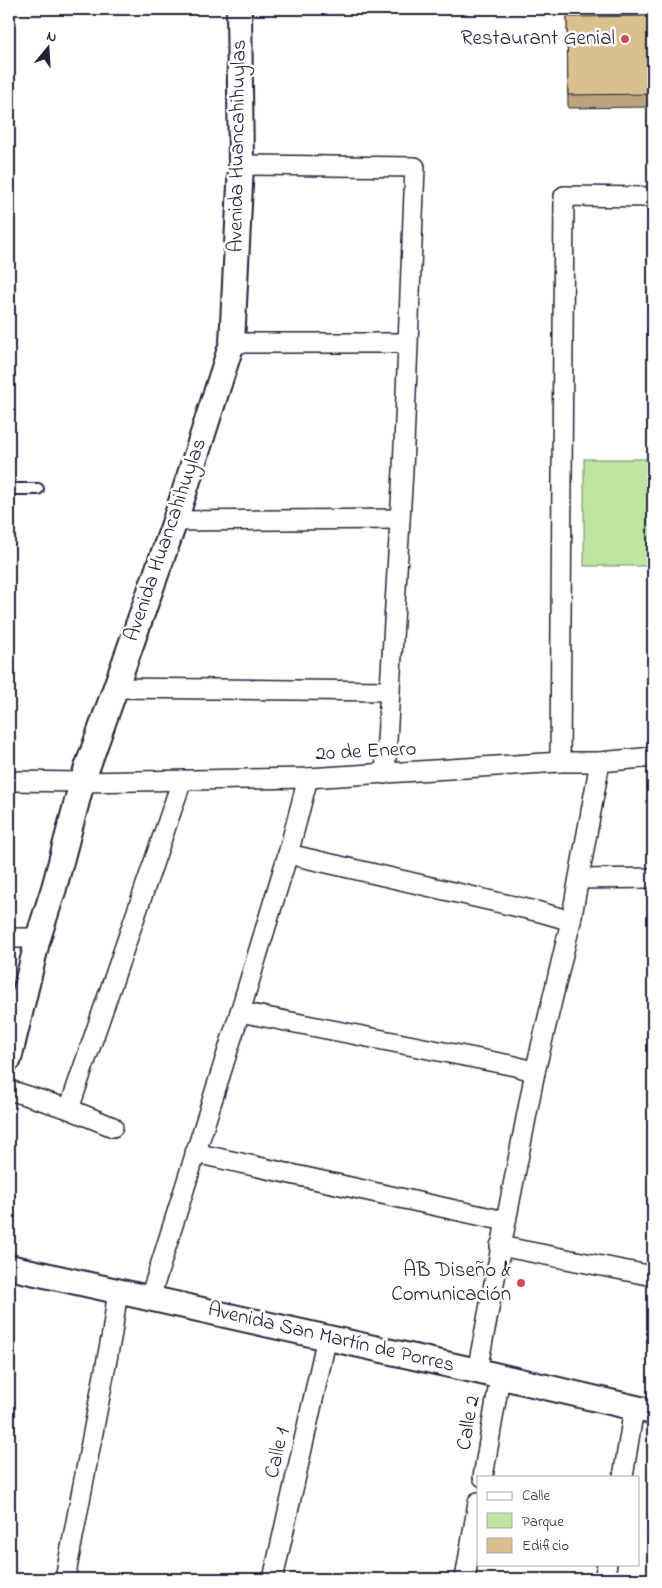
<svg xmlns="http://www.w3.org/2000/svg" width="662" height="1588" font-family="'Indie Flower',sans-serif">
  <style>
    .green { fill: #bfe6a1; stroke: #70846e }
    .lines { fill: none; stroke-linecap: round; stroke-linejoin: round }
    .service-casing { stroke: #22223b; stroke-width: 14 }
    .minor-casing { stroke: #22223b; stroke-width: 22 }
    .tertiary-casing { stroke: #22223b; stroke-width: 28 }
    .service { stroke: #fff; stroke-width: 10 }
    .minor { stroke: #fff; stroke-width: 19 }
    .tertiary { stroke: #fff; stroke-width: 24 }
    .wall { fill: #bba47b; stroke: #22223b }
    .building { fill: #dabf8f; stroke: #22223b }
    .poi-dot { fill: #d1495b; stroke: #fff; stroke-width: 2 }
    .labels { text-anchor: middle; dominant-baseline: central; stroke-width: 5; stroke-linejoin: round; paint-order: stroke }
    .poi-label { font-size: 21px; fill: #22223b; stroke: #fff; text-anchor: end }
    .street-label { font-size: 21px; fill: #22223b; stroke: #fff }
  </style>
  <rect width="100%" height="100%" fill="#fff"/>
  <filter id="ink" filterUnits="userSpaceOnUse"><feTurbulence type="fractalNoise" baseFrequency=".02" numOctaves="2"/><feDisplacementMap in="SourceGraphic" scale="10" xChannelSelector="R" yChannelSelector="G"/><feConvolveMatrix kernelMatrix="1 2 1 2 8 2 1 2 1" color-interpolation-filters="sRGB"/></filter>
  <g filter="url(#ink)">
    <rect class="green" x="584" y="459" width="69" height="107"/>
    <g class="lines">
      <defs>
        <polyline id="service" points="9,489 38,489"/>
        <g id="minor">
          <polyline points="241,165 415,167 403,470 385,774"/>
          <polyline points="232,343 407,343"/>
          <polyline points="175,521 400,519"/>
          <polyline points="115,688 390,691"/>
          <polyline points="560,762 564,196 653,197"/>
          <polyline points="9,781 82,782 308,778 560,762 600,762 653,757"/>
          <polyline points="288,854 540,912 571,921"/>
          <polyline points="579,879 653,878"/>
          <polyline points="9,938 38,938"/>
          <polyline points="240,1012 515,1066 535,1072"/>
          <polyline points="9,1090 69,1109 113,1127"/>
          <polyline points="69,1109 182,780"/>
          <polyline points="195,1153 505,1221"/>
          <polyline points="500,1246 653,1276"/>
          <polyline points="150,1298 240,1012 288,854 308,778"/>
          <polyline points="477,1371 535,1072 571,921 600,762"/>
          <polyline points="483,1477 500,1377"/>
          <polyline points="623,1477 634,1408"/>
          <polyline points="65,1579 112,1333 118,1290"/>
          <polyline points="273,1579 327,1337"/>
          <polyline points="465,1579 478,1502"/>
          <polyline points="604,1579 607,1564"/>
        </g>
        <g id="tertiary">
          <polyline points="9,1059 38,938 54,888 82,782 175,521 232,343 241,165 239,9"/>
          <polyline points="9,1267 477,1371 653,1412"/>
        </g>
      </defs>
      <use href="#service" class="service-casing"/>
      <use href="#minor" class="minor-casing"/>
      <use href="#tertiary" class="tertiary-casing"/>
      <use href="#service" class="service"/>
      <use href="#minor" class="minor"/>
      <use href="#tertiary" class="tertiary"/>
    </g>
    <polygon class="wall" points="567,17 652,94 652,107 568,108"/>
    <polygon class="building" points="651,16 652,94 568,95 567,17"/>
  </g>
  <g class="poi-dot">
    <circle cx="625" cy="39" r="5"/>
    <circle cx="521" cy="1283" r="5"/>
  </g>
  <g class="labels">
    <g class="poi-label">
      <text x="615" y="39">Restaurant Genial</text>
      <text x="511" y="1271">AB Diseño &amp;<tspan x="511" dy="24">Comunicación</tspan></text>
    </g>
    <g class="street-label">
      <text transform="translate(238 146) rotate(-89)">Avenida Huancahihuylas</text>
      <text transform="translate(166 540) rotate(-71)">Avenida Huancahihuylas</text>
      <text transform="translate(366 752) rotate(-3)">20 de Enero</text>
      <text transform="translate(331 1338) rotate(13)">Avenida San Martín de Porres</text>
      <text transform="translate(469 1423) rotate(-80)">Calle 2</text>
      <text transform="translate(278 1453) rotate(-77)">Calle 1</text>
    </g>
  </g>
  <rect width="662" height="1588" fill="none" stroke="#fff" stroke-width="30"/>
  <rect x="15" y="15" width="632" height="1558" fill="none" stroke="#22223b" stroke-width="2" filter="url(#ink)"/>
  <rect x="477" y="1476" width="162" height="90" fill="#ffffff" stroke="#a7a7b1"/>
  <rect x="487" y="1492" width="25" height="8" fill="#ffffff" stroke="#a7a7b1"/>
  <text x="522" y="1500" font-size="15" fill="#22223b">Calle</text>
  <rect x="487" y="1513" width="25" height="15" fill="#bfe6a1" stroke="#a7a7b1"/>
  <text x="522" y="1526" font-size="15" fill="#22223b">Parque</text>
  <rect x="487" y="1538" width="25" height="15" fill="#dabf8f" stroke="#a7a7b1"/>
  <text x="522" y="1550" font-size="15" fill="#22223b">Edificio</text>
  <g transform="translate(48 48) rotate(18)" stroke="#ffffff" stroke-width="4" paint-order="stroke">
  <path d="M0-4L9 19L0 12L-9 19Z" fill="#22223b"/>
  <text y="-8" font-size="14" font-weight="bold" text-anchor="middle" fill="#22223b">N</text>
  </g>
</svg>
